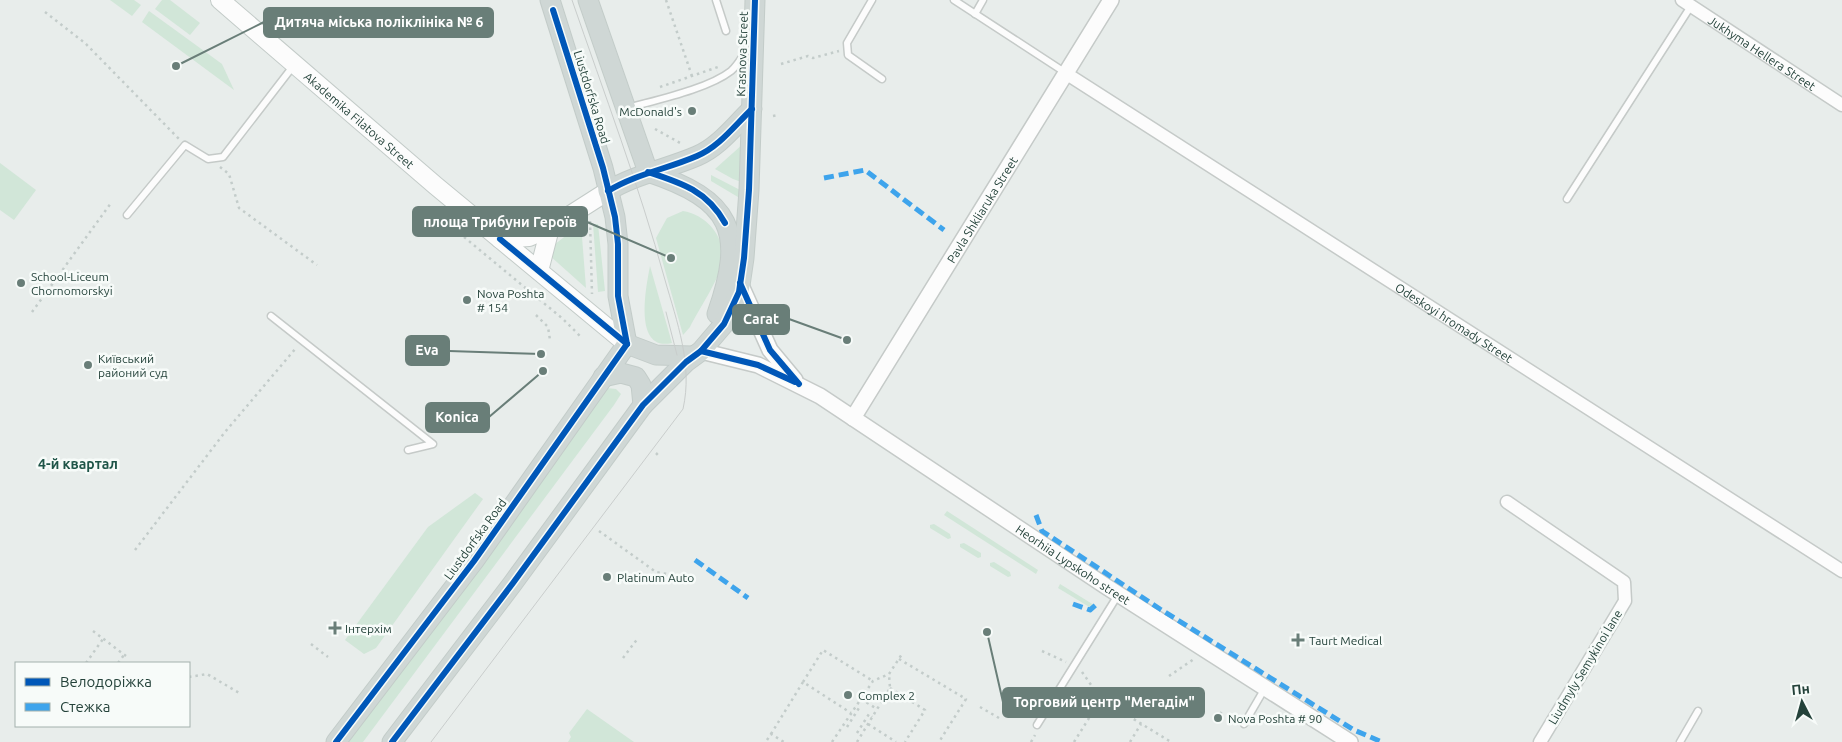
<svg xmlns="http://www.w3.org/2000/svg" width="1842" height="742" font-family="Ubuntu,sans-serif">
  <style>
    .green { fill: #d1e6d8 }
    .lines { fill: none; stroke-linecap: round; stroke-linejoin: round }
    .service-casing { stroke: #c5cac8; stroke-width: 9 }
    .minor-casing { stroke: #c5cac8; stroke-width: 15 }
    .tertiary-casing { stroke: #c5cac8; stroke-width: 18 }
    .secondary-casing { stroke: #c3cbc8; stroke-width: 20 }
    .primary-casing { stroke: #c3ccc9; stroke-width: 21 }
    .path { stroke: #c3ccca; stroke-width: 2.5; stroke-dasharray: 2.5 4; stroke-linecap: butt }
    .service { stroke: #fcfcfc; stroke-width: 6 }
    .minor { stroke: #fcfcfc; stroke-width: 12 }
    .tertiary { stroke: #fcfcfc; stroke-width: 15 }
    .secondary { stroke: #fcfcfc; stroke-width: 18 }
    .primary { stroke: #cfd7d5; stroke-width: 19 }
    .tram { stroke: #c9cdcc; stroke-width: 1 }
    .quiet { stroke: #3ea4ec; stroke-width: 5; stroke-dasharray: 10 5; stroke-linecap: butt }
    .cycleway-casing { stroke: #f7fbf9; stroke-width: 9 }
    .cycleway { stroke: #0057b8; stroke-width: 6 }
    .poi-dot { fill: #697e78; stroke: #f7fbf9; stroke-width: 2 }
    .labels { text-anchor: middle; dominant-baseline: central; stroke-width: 5; stroke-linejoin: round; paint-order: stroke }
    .street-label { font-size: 12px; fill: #24423a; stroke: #f7fbf9 }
    .poi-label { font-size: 12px; fill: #24423a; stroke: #f7fbf9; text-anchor: start }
    .neighbourhood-label { font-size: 14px; font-weight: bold; fill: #1f5548; stroke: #f7fbf9 }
    .leader { fill: none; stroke: #697e78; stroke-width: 2 }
    .callout-dot { fill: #697e78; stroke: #f7fbf9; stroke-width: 2 }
    .callout { fill: #697e78; stroke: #697e78; stroke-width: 2 }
    .callout-label { font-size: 14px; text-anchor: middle; font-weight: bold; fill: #fff }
  </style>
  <rect width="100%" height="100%" fill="#e8edeb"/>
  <g class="green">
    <polygon points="110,0 134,0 141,5 132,16"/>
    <polygon points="162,0 170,0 200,23 190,35 155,9"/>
    <polygon points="149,11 222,64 234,90 142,22"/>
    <polygon points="743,144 747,184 733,179 715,169"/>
    <polygon points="0,163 36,190 14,220 0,210"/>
    <polygon points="711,175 746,193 742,197 738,197 711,181"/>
    <path d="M 683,211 C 707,215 727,238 722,264 C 719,279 698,311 690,327 L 683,335 L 656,238 L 667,218 Z"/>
    <polygon points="581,224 586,288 549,255 550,248"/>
    <polygon points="593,224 598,224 605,291 598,292"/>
    <path d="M 650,266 L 672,343 C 633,352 646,287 650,266 Z"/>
    <polygon points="607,388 616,389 621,394 614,405 363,742 348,742"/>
    <polygon points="475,493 483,499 376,648 364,654 345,640 428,527"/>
    <polygon points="947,511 1038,570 1036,574 944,515"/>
    <polygon points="934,524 950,534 951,538 948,539 930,528 930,525"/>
    <polygon points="964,543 981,553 981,557 978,558 960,547 960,544"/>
    <polygon points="994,562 1010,572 1011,576 1008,577 990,566 990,563"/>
    <polygon points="1060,584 1094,605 1091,608 1058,588"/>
    <polygon points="587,709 634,742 568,742 571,737 569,733"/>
  </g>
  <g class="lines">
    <defs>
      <g id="service">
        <polyline points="716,0 726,31"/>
        <polyline points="872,0 847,43 848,55 882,79"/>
        <polyline points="954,0 1066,73"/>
        <polyline points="975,14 983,0"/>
        <path d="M 628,108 C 656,100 708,89 731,71 C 738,65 742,57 747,49"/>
        <polyline points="1567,199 1691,6"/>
        <polyline points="127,215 185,145 208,159 223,157 294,65"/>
        <polyline points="271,316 433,444 408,450"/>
        <polyline points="1244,724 1265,688"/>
        <polyline points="1037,725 1118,595"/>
        <polyline points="1680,742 1698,711"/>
      </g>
      <g id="minor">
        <path id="s1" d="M 1682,0 L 1842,105"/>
        <path id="s2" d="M 1067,74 L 1842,571"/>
        <polyline points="1507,502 1624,582 1625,601 1540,742"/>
      </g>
      <g id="tertiary">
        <polyline points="739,281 770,350 795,380"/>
        <path id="s3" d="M 701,351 L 758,365 L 820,396 L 1107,587 L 1350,742"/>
        <path id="s4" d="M 853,418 L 1111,0"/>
      </g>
      <g id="secondary">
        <path id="s5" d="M 220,0 L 436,186 L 627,344"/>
        <polyline points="500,239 529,237 550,228 608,191"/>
        <polyline points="539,271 550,228"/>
      </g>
      <g id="primary">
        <polyline points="550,0 603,168 615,217 618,244 618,296 627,344"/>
        <polyline points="588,0 648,172"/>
        <path d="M 648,172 C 732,200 746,231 717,314"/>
        <path d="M 608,191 C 636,174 667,169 697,156 C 719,147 735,125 752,109"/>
        <polyline points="627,344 656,355 693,356"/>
        <polyline points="603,377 621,373 636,377 641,385 643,405"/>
        <polyline points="336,742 474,561 627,344"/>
        <polyline points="392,742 513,583 643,405 686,362 701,351 724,324 739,292 744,258 749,190 755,0"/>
      </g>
    </defs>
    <use href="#service" class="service-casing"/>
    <use href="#minor" class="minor-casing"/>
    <use href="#tertiary" class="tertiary-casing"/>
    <use href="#secondary" class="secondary-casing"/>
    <use href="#primary" class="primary-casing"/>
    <g class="path">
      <polyline points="666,0 692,76"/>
      <polyline points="45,12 85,43 179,139"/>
      <polyline points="781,64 808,56 813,58 839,51"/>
      <polyline points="660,87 718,67"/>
      <polyline points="773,116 779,115"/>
      <polyline points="655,129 682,144"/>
      <polyline points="220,167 229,174 239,208 317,265"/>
      <polyline points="590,221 592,294"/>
      <polyline points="458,226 466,235"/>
      <polyline points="464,237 563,319 581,337"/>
      <polyline points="32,312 111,203"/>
      <polyline points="536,315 548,327 550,340"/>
      <polyline points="656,453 658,455"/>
      <polyline points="599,531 656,572 684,577"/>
      <polyline points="135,550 225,432 296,348"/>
      <polyline points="93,631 126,656"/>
      <polyline points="311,644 328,657"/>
      <polyline points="1042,651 1066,662"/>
      <polyline points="623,658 638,638"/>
      <polyline points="899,659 966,699 939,742"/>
      <polyline points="86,663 103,639"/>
      <polyline points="118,663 124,655"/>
      <polyline points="1082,672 1101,699 1171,742"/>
      <polyline points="1169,676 1194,659"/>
      <polyline points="189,677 207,674 241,694"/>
      <polyline points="803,682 823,650 873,681"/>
      <polyline points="890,688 925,710 905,742"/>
      <polyline points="861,699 877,709"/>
      <polyline points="980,707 999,718"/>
      <polyline points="1220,714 1223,710"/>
      <polyline points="868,724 896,742"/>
      <polyline points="847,727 859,708 856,706"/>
      <polyline points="857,733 869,714 872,717"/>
      <polyline points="771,734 803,682 851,713"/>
      <polyline points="767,740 771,734 784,742"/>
      <polyline points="832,742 873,681 889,674 902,654"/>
      <polyline points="857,742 890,688 889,674"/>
      <polyline points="1031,742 1035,735"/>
      <polyline points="1074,742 1101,699"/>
      <polyline points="1130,742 1141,724"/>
    </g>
    <use href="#service" class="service"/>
    <use href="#minor" class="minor"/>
    <use href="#tertiary" class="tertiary"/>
    <use href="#secondary" class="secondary"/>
    <use href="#primary" class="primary"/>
    <g class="tram">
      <polyline points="666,312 677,355"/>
      <path d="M 431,742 L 683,409 C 693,365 677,322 665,280 C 639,185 604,93 572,0"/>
    </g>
    <g class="quiet">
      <polyline points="824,178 865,170 944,230"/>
      <polyline points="1036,515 1042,531 1160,609 1354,730 1382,742"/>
      <polyline points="695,560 748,598"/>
      <polyline points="1073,604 1090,610 1097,604"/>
    </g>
    <defs>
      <g id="cycleway">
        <polyline points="553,10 603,168 615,217 618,244 618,296 627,344"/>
        <path d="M 648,172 C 682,183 707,191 725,223"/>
        <path d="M 608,191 C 636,174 667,169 697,156 C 719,147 735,125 752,109"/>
        <polyline points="500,239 627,344"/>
        <polyline points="740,283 770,350 799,384"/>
        <polyline points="701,351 758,365 795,382"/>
        <polyline points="336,742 474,561 627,344"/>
        <polyline points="392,742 513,583 643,405 686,362 701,351 724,324 739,292 744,258 749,190 755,0"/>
      </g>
    </defs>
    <use href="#cycleway" class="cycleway-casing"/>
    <use href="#cycleway" class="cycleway"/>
  </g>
  <g class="poi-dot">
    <circle cx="692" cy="111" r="5"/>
    <circle cx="21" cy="283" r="5"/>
    <circle cx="467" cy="300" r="5"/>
    <circle cx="88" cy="365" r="5"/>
    <circle cx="607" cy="577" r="5"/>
    <path d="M332.5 620.5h5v5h5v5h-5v5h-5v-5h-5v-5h5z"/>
    <path d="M1295.5 632.5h5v5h5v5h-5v5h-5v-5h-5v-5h5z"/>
    <circle cx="848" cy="695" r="5"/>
    <circle cx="1218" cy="718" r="5"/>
  </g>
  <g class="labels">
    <g class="street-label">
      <text stroke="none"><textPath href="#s1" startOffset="96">Jukhyma Hellera Street</textPath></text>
      <text transform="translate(742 54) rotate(-88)">Krasnova Street</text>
      <text transform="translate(592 97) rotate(73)">Liustdorfska Road</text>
      <text stroke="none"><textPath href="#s5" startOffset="184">Akademika Filatova Street</textPath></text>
      <text stroke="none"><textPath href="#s4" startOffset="245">Pavla Shkliaruka Street</textPath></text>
      <text stroke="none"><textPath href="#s2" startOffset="460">Odeskoyi hromady Street</textPath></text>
      <text transform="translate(475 539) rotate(-54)">Liustdorfska Road</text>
      <text stroke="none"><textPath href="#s3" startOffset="432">Heorhiia Lypskoho street</textPath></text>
      <text transform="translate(1585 667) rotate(-59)">Liudmyly Semykinoi lane</text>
    </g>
    <g class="poi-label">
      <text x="682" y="111" text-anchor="end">McDonald's</text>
      <text x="31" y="276">School-Liceum<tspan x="31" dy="14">Chornomorskyi</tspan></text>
      <text x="477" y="293">Nova Poshta<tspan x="477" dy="14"># 154</tspan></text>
      <text x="98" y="358">Київський<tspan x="98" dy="14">районий суд</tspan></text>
      <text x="617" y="577">Platinum Auto</text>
      <text x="345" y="628">Інтерхім</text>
      <text x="1309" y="640">Taurt Medical</text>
      <text x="858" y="695">Complex 2</text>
      <text x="1228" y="718">Nova Poshta # 90</text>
    </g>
    <g class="neighbourhood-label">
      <text x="78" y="464">4-й квартал</text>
    </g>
  </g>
  <path class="leader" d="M176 66L264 22M671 258L587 222M847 340L789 319M541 354L449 351M543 371L489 417M987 632L1003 702"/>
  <g class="callout-dot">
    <circle cx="176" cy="66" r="5"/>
    <circle cx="671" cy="258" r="5"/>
    <circle cx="847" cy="340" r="5"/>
    <circle cx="541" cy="354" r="5"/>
    <circle cx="543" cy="371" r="5"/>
    <circle cx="987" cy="632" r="5"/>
  </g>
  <g class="callout">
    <rect x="264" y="8" width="229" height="29" rx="5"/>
    <rect x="413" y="207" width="174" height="29" rx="5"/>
    <rect x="733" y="305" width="56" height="29" rx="5"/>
    <rect x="406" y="336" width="43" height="29" rx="5"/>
    <rect x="426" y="403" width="63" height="29" rx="5"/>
    <rect x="1003" y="688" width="201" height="29" rx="5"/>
  </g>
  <g class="callout-label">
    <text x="379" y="27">Дитяча міська поліклініка № 6</text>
    <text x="500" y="227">площа Трибуни Героїв</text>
    <text x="761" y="324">Carat</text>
    <text x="427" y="355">Eva</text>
    <text x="457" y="422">Konica</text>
    <text x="1104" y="707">Торговий центр "Мегадім"</text>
  </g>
  <rect x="15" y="662" width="175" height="65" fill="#f7fbf9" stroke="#a3b1ad"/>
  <rect x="25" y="678" width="25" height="8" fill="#0057b8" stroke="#a3b1ad"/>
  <text x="60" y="687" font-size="15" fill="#24423a">Велодоріжка</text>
  <rect x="25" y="703" width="25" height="8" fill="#3ea4ec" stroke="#a3b1ad"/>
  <text x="60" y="712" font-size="15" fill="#24423a">Стежка</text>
  <g transform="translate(1802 702) rotate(354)" stroke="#f7fbf9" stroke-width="4" paint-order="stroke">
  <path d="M0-4L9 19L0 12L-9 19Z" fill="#24423a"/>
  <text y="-8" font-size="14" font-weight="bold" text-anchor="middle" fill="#24423a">Пн</text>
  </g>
</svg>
